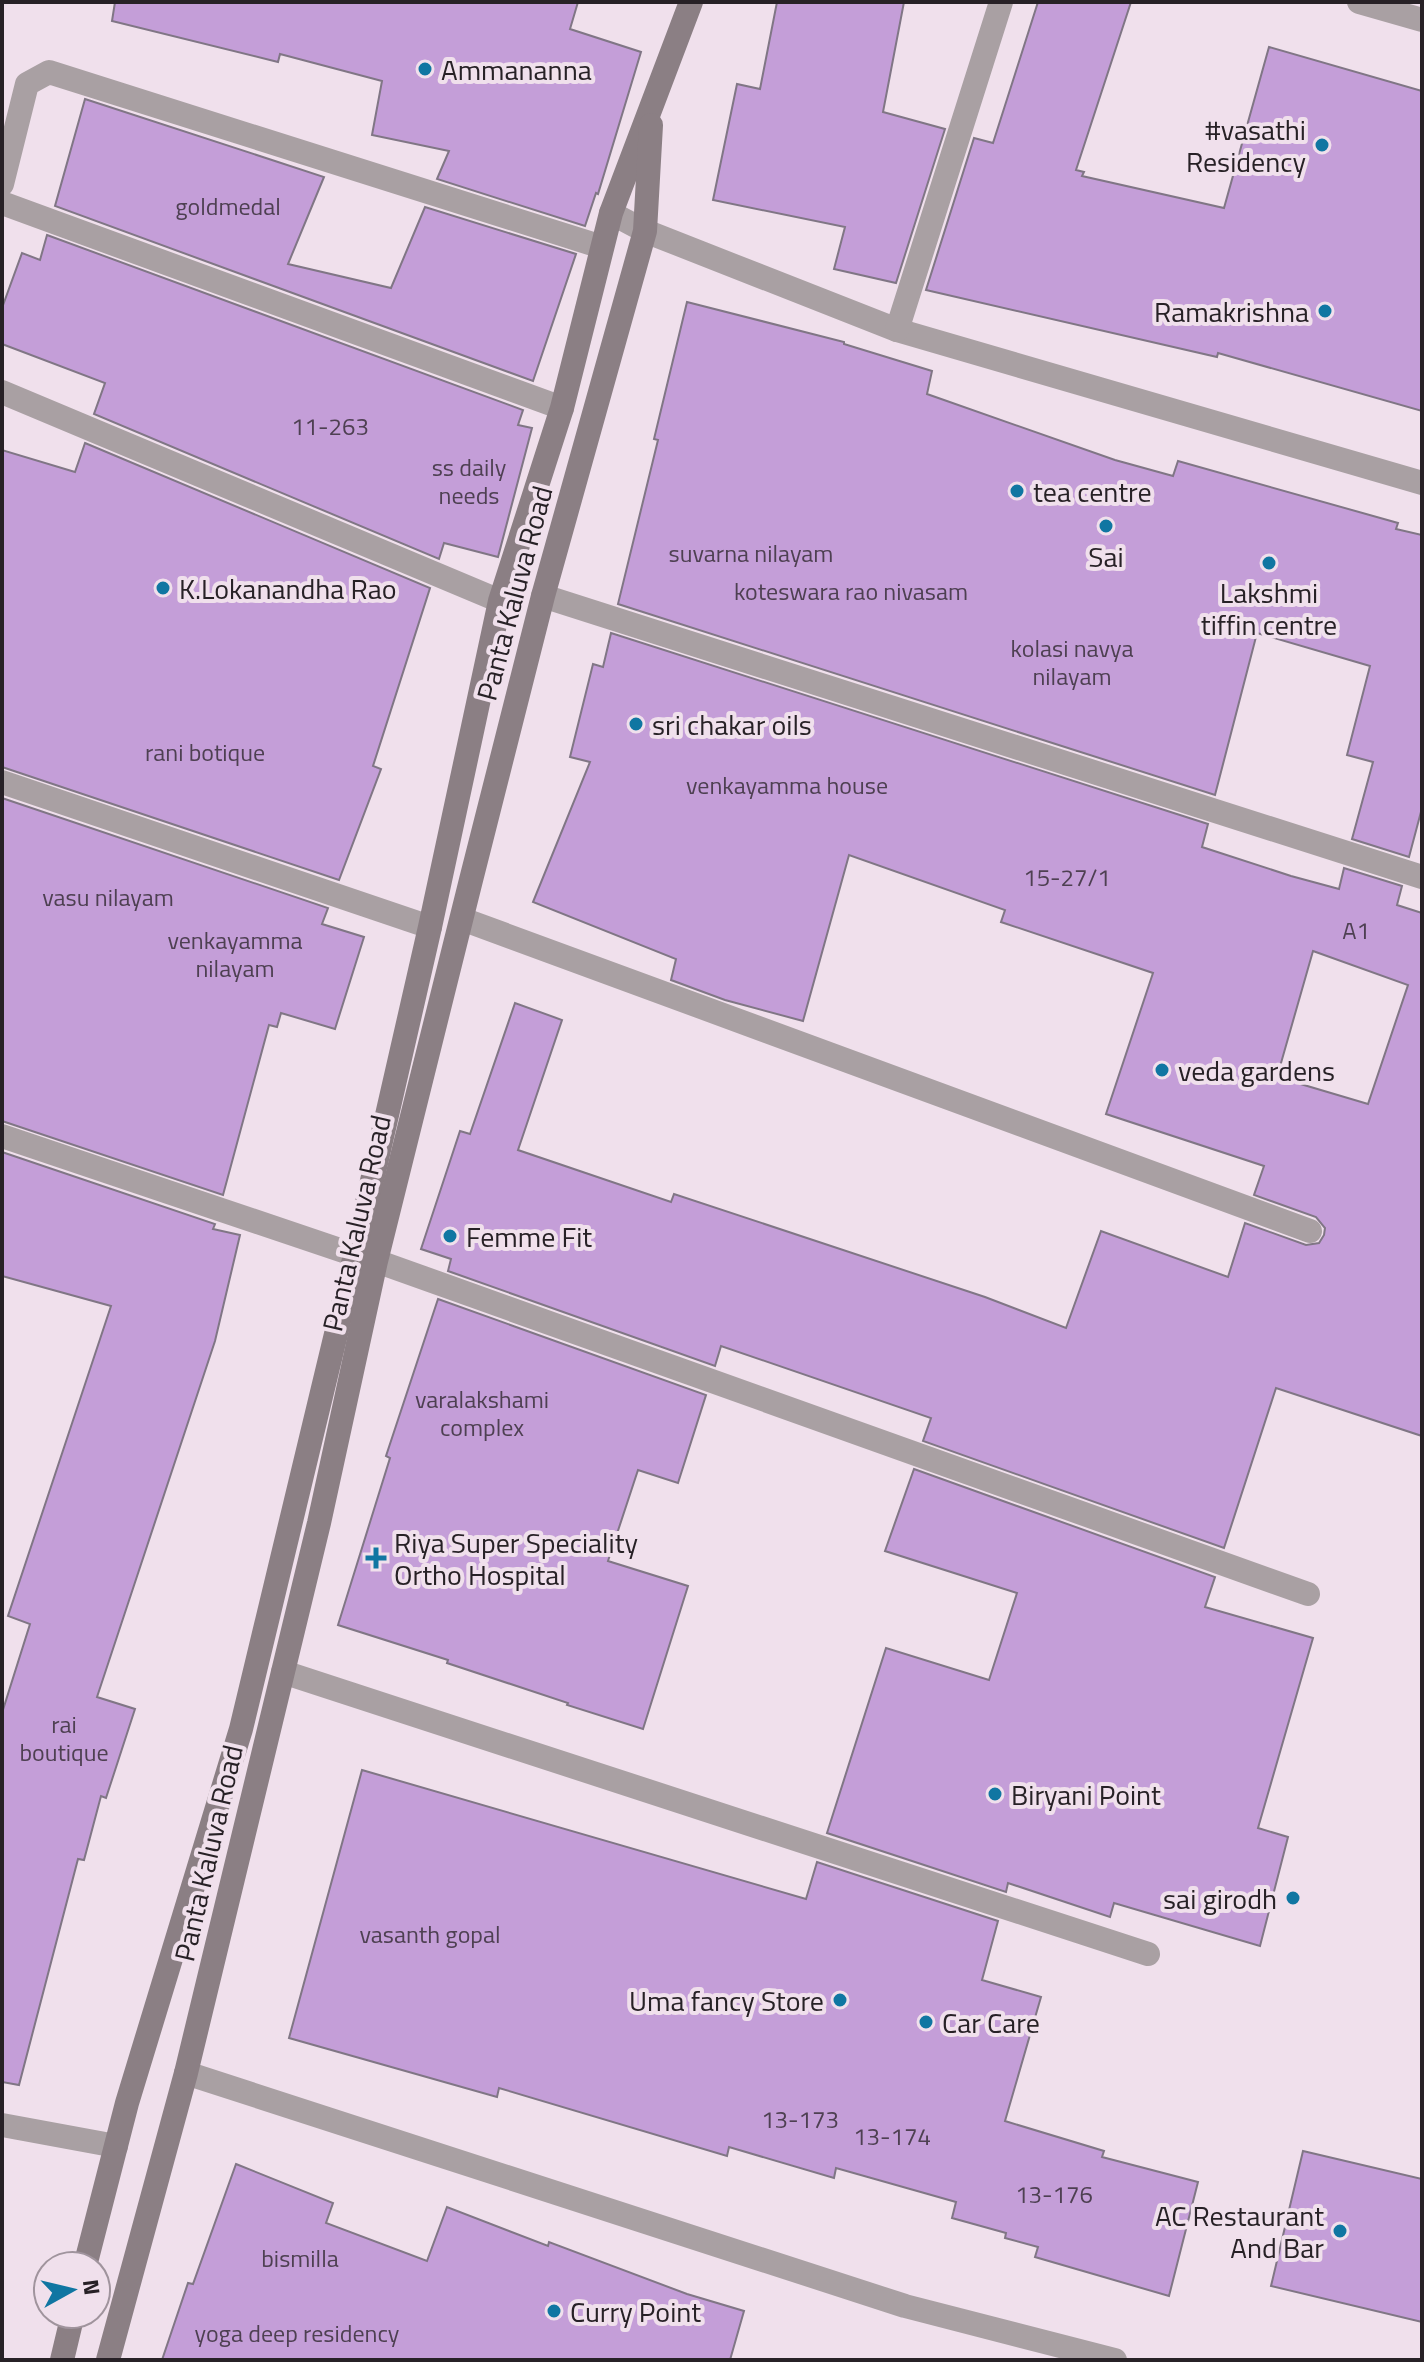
<svg xmlns="http://www.w3.org/2000/svg" width="1424" height="2362" font-family="'Titillium Web',sans-serif">
  <style>
    .building { fill: #c49ed8; stroke: #807685; stroke-width: 2; fill-rule: evenodd }
    .lines { fill: none; stroke-linecap: round; stroke-linejoin: round }
    .street { stroke: #a9a0a3; stroke-width: 24 }
    .secondary { stroke: #8b7f84; stroke-width: 24 }
    .poi-dot { fill: #1076a2; stroke: #f0e0ec; stroke-width: 3 }
    .labels { text-anchor: middle; dominant-baseline: central; stroke-width: 8; stroke-linejoin: round; paint-order: stroke }
    .number-label { font-size: 24px; fill: #4e4052 }
    .poi-label { font-size: 28px; fill: #272126; stroke: #f0e0ec; text-anchor: start }
    .street-label { font-size: 28px; fill: #272126; stroke: #f0e0ec }
  </style>
  <rect width="100%" height="100%" fill="#f0e0ec"/>
  <g class="building">
    <polygon points="115,2 578,2 570,29 641,52 598,194 596,193 585,226 437,179 449,151 372,135 382,81 280,54 278,62 112,21"/>
    <polygon points="777,2 904,2 883,112 945,129 896,283 834,269 845,227 713,200 737,84 760,89"/>
    <polygon points="1038,2 1131,2 1076,170 1084,172 1082,176 1224,208 1269,47 1422,91 1422,411 1218,353 1217,357 926,290 974,138 993,143"/>
    <polygon points="85,99 324,177 288,264 391,288 425,207 576,254 533,381 55,206"/>
    <polygon points="47,235 523,410 518,425 532,428 498,557 444,543 439,559 94,414 105,383 2,344 2,308 22,253 40,260"/>
    <polygon points="687,302 844,342 844,344 932,371 927,394 1115,460 1173,476 1178,461 1398,523 1396,529 1422,535 1422,808 1409,857 1352,839 1373,762 1347,755 1370,666 1257,633 1215,795 618,604 658,440 654,439"/>
    <polygon points="85,443 430,588 373,766 381,769 339,880 2,767 2,450 75,472"/>
    <path d="M 611,633 L 1208,824 L 1202,847 L 1291,876 L 1339,889 L 1344,868 L 1402,886 L 1397,905 L 1422,913 L 1422,1436 L 1276,1388 L 1224,1548 L 923,1441 L 931,1418 L 721,1346 L 715,1366 L 448,1271 L 451,1259 L 421,1249 L 460,1131 L 470,1134 L 515,1003 L 562,1020 L 518,1150 L 671,1202 L 674,1194 L 985,1297 L 1066,1328 L 1101,1231 L 1228,1277 L 1245,1223 L 1306,1245 L 1319,1243 L 1324,1235 L 1325,1228 L 1316,1217 L 1254,1195 L 1264,1166 L 1106,1114 L 1153,973 L 1001,922 L 1005,910 L 849,855 L 803,1021 L 725,1000 L 671,980 L 676,959 L 533,902 L 590,762 L 570,757 L 593,664 L 603,667 ZM 1313,951 L 1408,985 L 1368,1104 L 1277,1077 Z"/>
    <polygon points="2,798 328,908 322,924 364,937 335,1029 281,1013 277,1027 269,1025 223,1195 2,1121"/>
    <polygon points="2,1152 215,1224 213,1229 240,1235 215,1341 97,1697 135,1709 106,1798 101,1796 84,1860 78,1859 19,2085 2,2082 2,1713 30,1624 8,1616 111,1306 2,1276"/>
    <polygon points="438,1299 706,1395 678,1483 638,1470 608,1561 688,1586 643,1729 567,1705 568,1703 447,1663 448,1660 338,1625 390,1458 386,1456"/>
    <polygon points="914,1469 1215,1577 1205,1607 1313,1638 1258,1828 1288,1837 1260,1946 1114,1903 1110,1917 1008,1883 1006,1892 827,1833 886,1648 989,1680 1017,1593 885,1551"/>
    <polygon points="362,1770 806,1899 817,1862 998,1921 982,1980 1041,1997 1005,2121 1104,2151 1102,2157 1198,2182 1169,2296 1035,2257 1038,2247 1005,2238 1006,2233 952,2218 956,2202 836,2168 834,2178 729,2147 727,2156 499,2088 497,2097 289,2038"/>
    <polygon points="1303,2151 1422,2179 1422,2322 1271,2286"/>
    <polygon points="236,2164 333,2203 326,2223 427,2261 447,2207 548,2246 549,2242 687,2294 744,2311 730,2360 162,2360 188,2283 193,2284"/>
  </g>
  <g class="lines">
    <g class="street">
      <polyline points="1359,2 1422,20"/>
      <polyline points="2,184 27,84 49,72 602,247"/>
      <polyline points="2,203 562,408"/>
      <polyline points="611,213 645,231 897,330 1422,483"/>
      <polyline points="897,330 1001,2"/>
      <polyline points="2,392 500,601"/>
      <polyline points="543,596 1422,877"/>
      <polyline points="2,782 430,927"/>
      <polyline points="462,919 1310,1231"/>
      <polyline points="2,1136 355,1255"/>
      <polyline points="376,1261 1308,1594"/>
      <polyline points="283,1672 1148,1954"/>
      <polyline points="186,2073 905,2306 1115,2360"/>
      <polyline points="2,2125 116,2146"/>
    </g>
    <g class="secondary">
      <polyline points="85,2266 127,2103 241,1729 355,1255 430,927 500,601 562,408 611,213 691,2"/>
      <polyline points="62,2360 73,2314"/>
      <polyline points="108,2360 186,2073 319,1523 376,1261 471,880 543,596 645,231 651,125"/>
    </g>
  </g>
  <g class="poi-dot">
    <circle cx="425" cy="69" r="8"/>
    <circle cx="1322" cy="145" r="8"/>
    <circle cx="1325" cy="311" r="8"/>
    <circle cx="1017" cy="491" r="8"/>
    <circle cx="1106" cy="526" r="8"/>
    <circle cx="1269" cy="563" r="8"/>
    <circle cx="163" cy="588" r="8"/>
    <circle cx="636" cy="724" r="8"/>
    <circle cx="1162" cy="1070" r="8"/>
    <circle cx="450" cy="1236" r="8"/>
    <path d="M372 1546h8v8h8v8h-8v8h-8v-8h-8v-8h8z"/>
    <circle cx="995" cy="1794" r="8"/>
    <circle cx="1293" cy="1898" r="8"/>
    <circle cx="840" cy="2000" r="8"/>
    <circle cx="926" cy="2022" r="8"/>
    <circle cx="1340" cy="2231" r="8"/>
    <circle cx="554" cy="2311" r="8"/>
  </g>
  <g class="labels">
    <g class="number-label">
      <text x="228" y="206">goldmedal</text>
      <text x="330" y="426">11-263</text>
      <text x="469" y="467">ss daily<tspan x="469" dy="28">needs</tspan></text>
      <text x="751" y="553">suvarna nilayam</text>
      <text x="851" y="591">koteswara rao nivasam</text>
      <text x="1072" y="648">kolasi navya<tspan x="1072" dy="28">nilayam</tspan></text>
      <text x="205" y="752">rani botique</text>
      <text x="787" y="785">venkayamma house</text>
      <text x="1067" y="877">15-27/1</text>
      <text x="108" y="897">vasu nilayam</text>
      <text x="1356" y="930">A1</text>
      <text x="235" y="940">venkayamma<tspan x="235" dy="28">nilayam</tspan></text>
      <text x="482" y="1399">varalakshami<tspan x="482" dy="28">complex</tspan></text>
      <text x="64" y="1724">rai<tspan x="64" dy="28">boutique</tspan></text>
      <text x="430" y="1934">vasanth gopal</text>
      <text x="800" y="2119">13-173</text>
      <text x="892" y="2136">13-174</text>
      <text x="1054" y="2194">13-176</text>
      <text x="300" y="2258">bismilla</text>
      <text x="297" y="2333">yoga deep residency</text>
    </g>
    <g class="poi-label">
      <text x="441" y="69">Ammananna</text>
      <text x="1306" y="129" text-anchor="end">#vasathi<tspan x="1306" dy="32">Residency</tspan></text>
      <text x="1309" y="311" text-anchor="end">Ramakrishna</text>
      <text x="1033" y="491">tea centre</text>
      <text x="1106" y="556" text-anchor="middle">Sai</text>
      <text x="179" y="588">K.Lokanandha Rao</text>
      <text x="1269" y="592" text-anchor="middle">Lakshmi<tspan x="1269" dy="32">tiffin centre</tspan></text>
      <text x="652" y="724">sri chakar oils</text>
      <text x="1178" y="1070">veda gardens</text>
      <text x="466" y="1236">Femme Fit</text>
      <text x="394" y="1542">Riya Super Speciality<tspan x="394" dy="32">Ortho Hospital</tspan></text>
      <text x="1011" y="1794">Biryani Point</text>
      <text x="1277" y="1898" text-anchor="end">sai girodh</text>
      <text x="824" y="2000" text-anchor="end">Uma fancy Store</text>
      <text x="942" y="2022">Car Care</text>
      <text x="1324" y="2215" text-anchor="end">AC Restaurant<tspan x="1324" dy="32">And Bar</tspan></text>
      <text x="570" y="2311">Curry Point</text>
    </g>
    <g class="street-label">
      <text transform="translate(514 593) rotate(-75)">Panta Kaluva Road</text>
      <text transform="translate(356 1223) rotate(-77)">Panta Kaluva Road</text>
      <text transform="translate(208 1853) rotate(-77)">Panta Kaluva Road</text>
    </g>
  </g>
  <rect width="1424" height="2362" fill="none" stroke="#272126" stroke-width="8"/>
  <g transform="translate(72 2290) rotate(82)"><circle r="38" fill="#f0e0ec" stroke="#a0949d" stroke-width="2"/>
  <path d="M0-6L14 30L0 20L-14 30Z" fill="#1076a2"/>
  <text y="-12" font-size="22" font-weight="bold" text-anchor="middle" fill="#272126">N</text>
  </g>
</svg>
